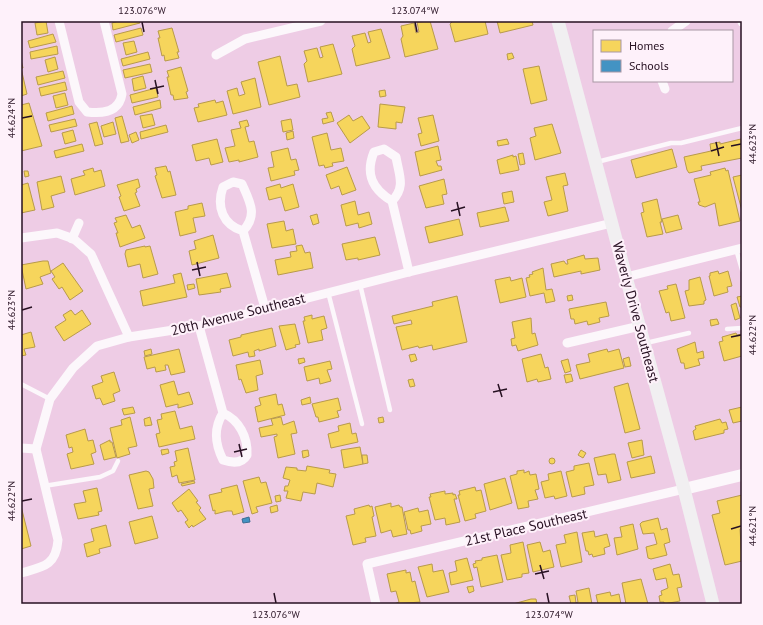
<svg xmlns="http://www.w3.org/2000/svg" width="763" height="625" font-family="'PT Sans',sans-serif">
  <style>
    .homes { fill: #f6d55c; stroke: #b89a4b }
    .schools { fill: #4393c3; stroke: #3b6c93 }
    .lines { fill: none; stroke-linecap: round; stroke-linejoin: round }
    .service { stroke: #fcf7fb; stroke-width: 4.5 }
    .minor { stroke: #fcf7fb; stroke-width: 9 }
    .tertiary { stroke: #fcf7fb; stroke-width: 12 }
    .secondary { stroke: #f1eff1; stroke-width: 13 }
    .ticks { fill: none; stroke: #271122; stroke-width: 1.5 }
    .labels { text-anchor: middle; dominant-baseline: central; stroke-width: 4; stroke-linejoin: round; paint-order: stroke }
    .street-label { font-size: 14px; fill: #271122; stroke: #fef1fa }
    .neatline { fill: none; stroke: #271122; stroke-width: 1.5 }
    .ticks-label { font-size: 10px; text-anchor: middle; fill: #271122 }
  </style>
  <rect width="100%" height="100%" fill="#eecce5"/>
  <g class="homes">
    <polygon points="46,21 48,33 37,35 35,23"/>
    <polygon points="119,21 139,21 140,23 113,30 112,23"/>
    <polygon points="430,21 438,49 405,57 401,39 403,36 401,26 414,23 416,33 419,32 417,22"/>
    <polygon points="453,21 485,21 488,34 455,42 450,24"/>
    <polygon points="497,21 532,21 533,25 500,33"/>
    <polygon points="141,28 143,35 116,42 114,35"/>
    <polygon points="172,28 179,52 177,52 179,58 165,61 164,55 162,56 158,38 160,38 158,31"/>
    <polygon points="381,29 390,58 356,66 352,49 355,46 352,36 365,33 368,43 371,42 368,32"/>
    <polygon points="53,34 56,42 30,48 28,41"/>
    <polygon points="134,41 137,52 126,55 123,43"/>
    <polygon points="333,44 342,74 308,82 304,64 307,61 304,51 317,48 320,58 323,57 320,47"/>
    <polygon points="57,46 58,54 31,59 30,52"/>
    <polygon points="148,52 150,59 123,66 121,59"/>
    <polygon points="512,53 514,58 508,60 507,54"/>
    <polygon points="280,56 287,86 297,84 300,97 269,105 258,62"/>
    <polygon points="55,57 58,69 48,72 45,60"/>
    <polygon points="21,60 23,68 21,68 27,94 21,96"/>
    <polygon points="150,64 152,72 125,78 123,70"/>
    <polygon points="539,66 547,100 531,104 523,69"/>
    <polygon points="181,67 188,91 186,92 188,98 174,100 173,95 171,95 167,77 169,77 167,71"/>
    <polygon points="63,71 65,78 38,85 36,77"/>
    <polygon points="143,76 146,88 134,91 132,79"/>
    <polygon points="255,78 261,107 233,114 227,91 237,88 239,96 245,94 241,82"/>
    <polygon points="65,82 67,90 41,96 39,88"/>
    <polygon points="156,88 158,97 132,103 130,95"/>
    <polygon points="385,90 386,96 380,97 379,91"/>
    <polygon points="65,93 68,105 56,108 53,96"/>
    <polygon points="160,100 161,108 135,115 133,107"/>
    <polygon points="215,100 216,103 223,101 227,115 198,122 194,108 199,107 198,104"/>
    <polygon points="29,103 42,146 21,151 21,105"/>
    <polygon points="380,104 405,107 402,123 396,122 396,129 378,127"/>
    <polygon points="72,106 74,114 48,121 46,113"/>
    <polygon points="331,112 334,121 323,124 322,119 328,118 326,113"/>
    <polygon points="152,114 155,125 143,128 140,116"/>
    <polygon points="349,115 353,121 362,116 370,128 350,143 337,123"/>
    <polygon points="433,115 439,141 421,146 418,134 422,133 418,118"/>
    <polygon points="122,116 129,141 121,143 115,118"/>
    <polygon points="75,119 77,126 51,132 49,125"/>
    <polygon points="291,119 293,130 283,132 281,121"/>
    <polygon points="247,120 249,126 245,127 249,142 254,141 258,157 239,162 239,160 229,162 225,148 235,146 231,130 241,128 239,122"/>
    <polygon points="97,122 103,144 95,146 89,124"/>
    <polygon points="113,122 116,134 104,137 101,126"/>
    <polygon points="552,124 561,153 535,160 530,138 536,136 534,128"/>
    <polygon points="166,125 168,132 141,139 140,132"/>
    <polygon points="73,130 76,141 65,144 62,133"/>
    <polygon points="293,131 294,138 287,140 286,133"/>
    <polygon points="136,132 139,140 132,143 129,135"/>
    <polygon points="327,133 331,150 341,148 344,161 332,163 333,166 325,168 324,165 319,166 312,137"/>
    <polygon points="217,139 223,162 211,165 209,158 196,161 192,145"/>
    <polygon points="507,139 509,144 498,146 497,141"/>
    <polygon points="741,139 742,158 701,166 702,170 689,173 687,170 684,157 711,151 710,144 720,142 720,144"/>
    <polygon points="82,144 84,151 56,158 54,151"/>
    <polygon points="438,146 441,160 436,161 438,166 441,166 442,170 420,176 415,152"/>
    <polygon points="288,148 291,160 296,159 299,170 294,171 295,175 271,181 268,168 274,167 271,152"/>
    <polygon points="672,149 677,167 636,178 631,160"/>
    <polygon points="523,153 525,164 520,165 518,154"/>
    <polygon points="513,155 513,157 516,156 519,170 500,174 497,160"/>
    <polygon points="166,166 168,172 170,171 176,195 162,198 155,176 157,175 155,168"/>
    <polygon points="347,167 356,190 342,195 339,186 331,189 326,175"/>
    <polygon points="93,168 94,172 101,170 105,186 75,195 71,179 85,175 83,171"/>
    <polygon points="725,168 726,171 728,170 740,221 719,226 715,203 705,207 699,205 698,202 700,202 694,179 711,175 710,172"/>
    <polygon points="24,171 28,171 29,176 25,177"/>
    <polygon points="565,173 568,185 563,186 568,211 548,216 544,202 552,200 546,177"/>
    <polygon points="742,175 742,211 733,177"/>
    <polygon points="61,176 65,192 51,196 54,207 42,210 37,182"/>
    <polygon points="138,179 140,187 136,189 137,192 135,193 140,206 124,211 119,197 121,196 117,185"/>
    <polygon points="444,179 447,194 442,195 444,204 426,208 419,186"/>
    <polygon points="28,183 35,210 21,213 21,185"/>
    <polygon points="280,184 281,188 293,184 299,207 285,211 281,197 269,200 266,188"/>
    <polygon points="512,191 514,202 504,204 502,193"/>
    <polygon points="657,199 662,222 660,222 663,234 647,237 641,213 644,212 642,203"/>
    <polygon points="355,201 358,215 369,212 372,224 359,228 358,223 346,226 341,205"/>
    <polygon points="202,203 205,216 193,218 196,232 180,236 175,212 188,209 188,206"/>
    <polygon points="505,207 509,221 480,227 477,213"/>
    <polygon points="317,214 319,223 313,225 310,216"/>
    <polygon points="126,215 132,228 140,225 145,238 120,247 116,233 118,233 114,223 117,222 115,218"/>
    <polygon points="678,215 682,229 666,233 662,219"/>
    <polygon points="459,219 463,235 429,243 425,227"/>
    <polygon points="284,221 286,231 293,229 296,244 272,248 267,224"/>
    <polygon points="213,235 219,258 192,265 189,251 196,249 194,241"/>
    <polygon points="375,237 380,255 358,260 358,258 346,260 342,244"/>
    <polygon points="302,245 305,253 310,252 313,268 278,275 275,260 291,257 290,252 297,251 296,246"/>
    <polygon points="145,246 145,247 150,246 158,274 143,278 140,264 128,267 125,254 126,250"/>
    <polygon points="584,255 585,259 598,258 600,270 581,274 581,271 554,277 551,264 564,261 566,264 568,264 567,260"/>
    <polygon points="43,261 48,261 51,273 40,277 43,284 26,289 21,265"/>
    <polygon points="63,263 83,291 70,300 62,287 59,289 52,279 55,277 51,271"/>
    <polygon points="543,268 546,290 552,289 555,301 546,303 544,293 530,296 526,278 530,277 529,275 533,274 532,272"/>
    <polygon points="718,271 719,274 728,271 732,286 727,287 728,292 714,296 709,276 710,276 710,273"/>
    <polygon points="181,273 187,297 143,306 140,291 175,283 173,275"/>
    <polygon points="227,273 231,287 220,289 221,292 199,295 196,279"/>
    <polygon points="510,277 511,281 522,278 526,297 500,303 495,280"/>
    <polygon points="700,277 706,300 704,301 704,304 689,306 685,291 689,290 689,280"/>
    <polygon points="194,284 195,288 188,290 187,285"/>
    <polygon points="676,284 685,318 671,321 669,312 666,313 659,291 668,289 667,286"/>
    <polygon points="572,295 573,300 568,301 567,296"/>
    <polygon points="457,296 467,342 433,350 432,345 419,348 418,346 402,350 396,327 412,324 411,320 394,324 392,316 433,306 432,302"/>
    <polygon points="742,296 742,307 740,307 737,297"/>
    <polygon points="606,302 609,316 599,318 600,322 588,325 587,321 575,324 574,319 571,319 569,309"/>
    <polygon points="736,303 740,318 735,320 731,305"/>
    <polygon points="71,310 75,315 82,310 91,324 64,341 55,327 66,320 63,315"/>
    <polygon points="312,315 312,319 324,316 327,328 321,330 323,340 308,343 303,321 305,321 304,317"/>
    <polygon points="531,318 532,334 535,333 538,345 518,351 516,345 512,346 511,339 515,338 512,322"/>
    <polygon points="717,319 719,324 711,326 710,320"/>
    <polygon points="295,324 300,344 295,345 296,347 286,350 279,326"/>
    <polygon points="272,328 276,346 259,351 259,349 254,351 255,356 249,357 248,352 233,356 229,340 241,337 241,335"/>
    <polygon points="31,332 35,347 24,349 26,355 21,356 21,335"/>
    <polygon points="736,333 737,335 742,334 742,356 724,361 719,342 723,341 722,337"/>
    <polygon points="695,342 697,353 703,351 704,358 698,359 700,365 685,369 684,363 681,363 677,349"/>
    <polygon points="151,349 152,354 145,356 144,351"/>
    <polygon points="179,349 185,372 171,375 168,365 165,365 166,370 156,372 155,367 147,369 144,357"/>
    <polygon points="607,349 608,352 619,349 624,368 580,379 576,365 590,362 588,354"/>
    <polygon points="415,354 417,360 411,362 409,355"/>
    <polygon points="541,354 545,368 548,367 551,379 538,382 537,379 527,382 522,359"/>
    <polygon points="629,357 631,366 625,367 623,359"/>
    <polygon points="304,358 305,362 299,364 298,359"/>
    <polygon points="568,359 571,371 565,373 561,361"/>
    <polygon points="260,360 263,374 256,376 258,390 246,393 241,379 239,380 236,365"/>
    <polygon points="330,361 332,369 327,370 331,381 320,384 319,378 307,381 304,367"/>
    <polygon points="114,372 120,391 113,394 115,401 103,405 100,398 96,399 92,386 103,382 101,376"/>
    <polygon points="571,374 573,381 566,383 564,375"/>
    <polygon points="413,379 415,386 410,387 408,380"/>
    <polygon points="174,381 178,395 189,392 193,404 178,408 178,404 166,407 160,385"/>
    <polygon points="628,383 640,429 625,433 614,387"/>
    <polygon points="276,394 278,405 282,404 285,415 258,422 255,407 261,405 259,398"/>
    <polygon points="310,397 311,403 302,405 301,400"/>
    <polygon points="338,398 341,410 337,411 339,417 319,422 318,417 316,417 312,404"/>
    <polygon points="133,407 135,413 124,415 122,409"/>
    <polygon points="742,407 742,421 733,423 729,410"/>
    <polygon points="175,411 180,429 192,426 195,439 159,447 156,434 160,433 157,420 162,419 161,414"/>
    <polygon points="130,417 137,446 128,448 130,454 117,458 110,428 122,425 121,420"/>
    <polygon points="150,417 152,425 145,426 144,419"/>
    <polygon points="281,417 283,425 294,421 297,433 291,434 295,454 278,458 274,437 277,436 277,434 261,437 259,428 273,425 271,419"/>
    <polygon points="383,417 384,422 379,423 378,418"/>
    <polygon points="720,419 722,423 726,422 728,429 724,430 724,433 695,440 693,431 696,429 695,426"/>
    <polygon points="350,423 352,434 356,433 358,442 331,448 328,434 339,431 338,426"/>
    <polygon points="85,429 88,441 93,440 96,452 91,454 94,464 71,469 67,454 73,452 72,447 69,448 66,435"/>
    <polygon points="110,440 110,442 112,442 116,457 104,460 100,445"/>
    <polygon points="642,440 644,455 632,458 628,443"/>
    <polygon points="360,447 363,464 344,468 341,450"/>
    <polygon points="188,448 195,480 179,483 177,475 172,477 170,467 175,466 174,462 177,461 175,451"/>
    <polygon points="168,449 169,453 162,455 161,450"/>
    <polygon points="308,450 309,456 303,458 302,451"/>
    <polygon points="581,450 586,453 583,458 578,455"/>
    <polygon points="612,454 615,454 621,480 608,483 606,474 598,475 594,458"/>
    <polygon points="362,455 367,455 368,463 363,464"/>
    <polygon points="651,456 655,473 631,478 627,462"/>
    <circle cx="552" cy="461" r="3"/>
    <polygon points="589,463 594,485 584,487 585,494 572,497 566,472 574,470 574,466"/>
    <polygon points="307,466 330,470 329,473 336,474 333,487 317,483 315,494 303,492 301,501 286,498 288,491 284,491 285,486 288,486 290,480 283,478 286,467 297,468 297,470 306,471"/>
    <polygon points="524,470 524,473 529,471 530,475 536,474 539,489 535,490 538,499 528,501 529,507 518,509 510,476 517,474 517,471"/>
    <polygon points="146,471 149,472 153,479 154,488 149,489 153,506 138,509 129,475"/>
    <polygon points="561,471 567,496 555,499 554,496 545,498 541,482 549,480 548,474"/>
    <polygon points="259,477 261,483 266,482 272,503 256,507 258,512 252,514 243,481"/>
    <polygon points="505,478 512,503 490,510 484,484"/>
    <polygon points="194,481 195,483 182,486 181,484"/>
    <polygon points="237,485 244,512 233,515 232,511 227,511 215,514 215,510 213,511 209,495 222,492 221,489"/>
    <polygon points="475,487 476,491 481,490 486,511 475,514 476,518 465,521 458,495 460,495 459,491"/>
    <polygon points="97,488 102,511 98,512 99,515 78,519 74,504 86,502 83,491"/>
    <polygon points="189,489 198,501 196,502 201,508 199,510 206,519 193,527 192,525 189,528 185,522 188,520 181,510 178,512 172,503"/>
    <polygon points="445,491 445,494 453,493 453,495 455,494 457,499 454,499 460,522 446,525 445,518 435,520 429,497 431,497 430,494"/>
    <polygon points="280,495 281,501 276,502 275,496"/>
    <polygon points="742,495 742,529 740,529 742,561 725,565 712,515 720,513 717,501"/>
    <polygon points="391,503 391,507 399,505 400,507 402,507 407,534 393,537 391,530 381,533 375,507"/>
    <polygon points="277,505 278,511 271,513 270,507"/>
    <polygon points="369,505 370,507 372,506 374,516 372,517 376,536 365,538 366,542 353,545 346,516 355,514 354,509"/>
    <polygon points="21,506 31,546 21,549"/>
    <polygon points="418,508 419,512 428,510 431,524 421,526 422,531 411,534 410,530 408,530 404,512"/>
    <polygon points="152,516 158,538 135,544 129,522"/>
    <polygon points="658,518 661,530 667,528 670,542 664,544 667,555 651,559 648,558 646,547 657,544 654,533 643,534 640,524 642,522"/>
    <polygon points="633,524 638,549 617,555 614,538 622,537 620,527"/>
    <polygon points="106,525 111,546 99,549 100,553 87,557 84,544 94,541 91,529"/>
    <polygon points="594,531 595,537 607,534 610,546 604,548 605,554 593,557 592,554 589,555 588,551 586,551 582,533"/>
    <polygon points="577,532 582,562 561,567 556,545 566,543 564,535"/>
    <polygon points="523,542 529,573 522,574 522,577 507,580 501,555 511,553 510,545"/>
    <polygon points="540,542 543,552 550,550 554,567 533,572 527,545"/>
    <polygon points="497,555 503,582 481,587 477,567 474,568 473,564 476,563 475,561 482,560 482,558"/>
    <polygon points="467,558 473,580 451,585 449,573 457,571 455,561"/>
    <polygon points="432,564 433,572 443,570 449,592 427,597 418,567"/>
    <polygon points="670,564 673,575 679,574 682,587 677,588 680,601 664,604 664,602 660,602 659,596 662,595 661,591 668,588 666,578 656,580 653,569"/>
    <polygon points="406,570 406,573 410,572 412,582 415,581 420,602 394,604 399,602 396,591 391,592 387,574"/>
    <polygon points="641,579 648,604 626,604 622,583"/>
    <polygon points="473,586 474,591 469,593 467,587"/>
    <polygon points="589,588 592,604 571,604 569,596 575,595 576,603 578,602 576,591"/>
    <polygon points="610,592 611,596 619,594 621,604 598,604 596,595"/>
    <polygon points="531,599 536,599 537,604 513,604"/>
  </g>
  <polygon class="schools" points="249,517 250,522 243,523 242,519"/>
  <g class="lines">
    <g class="service">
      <polyline points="597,162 671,143 681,143 742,128"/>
      <polyline points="736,249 742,270"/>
      <polyline points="360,284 390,410"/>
      <polyline points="328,292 362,424"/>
      <polyline points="727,329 742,328"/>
      <polyline points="646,343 689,333"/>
      <polyline points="21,384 50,399"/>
      <polyline points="44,486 100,477 113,471 118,461"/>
    </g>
    <g class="minor">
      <path d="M 59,21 L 79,102 L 87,112 C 103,114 119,112 122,94 L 104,21"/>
      <polyline points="742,21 742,22"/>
      <polyline points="672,31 686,21"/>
      <polyline points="216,55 245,39 321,21"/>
      <polyline points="662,81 665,89"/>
      <path d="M 392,201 C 406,187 399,175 396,157 L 384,149 L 374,152 C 365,174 372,189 392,201 L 409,272"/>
      <path d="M 243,231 C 258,215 250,202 242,184 L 233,182 L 223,187 C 216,207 223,225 243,231 L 265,308"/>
      <polyline points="21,238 57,233 74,239 91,254 129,337"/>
      <polyline points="72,239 79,223"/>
      <polyline points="626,277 742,248"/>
      <path d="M 199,326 L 223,413 C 213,429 215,444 223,460 C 232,463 242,464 247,455 C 248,437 239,420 223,413"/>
      <polyline points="567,343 640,326"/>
      <polyline points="21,448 36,449"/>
      <path d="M 21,573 C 43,567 56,566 58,540 L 36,449 L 50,399 L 73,368 L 97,346 L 129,337 L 199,326 L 409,272 L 612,223"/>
      <polyline points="376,604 367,564 684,489"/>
    </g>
    <polyline class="tertiary" points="684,489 742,475"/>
    <polyline class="secondary" points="558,21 626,277 684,489 713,604"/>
  </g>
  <path class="ticks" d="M 142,22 L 144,32M 415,22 L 417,32M 155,80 L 158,94M 150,89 L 164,86M 22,118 L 32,116M 716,142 L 719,156M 731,146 L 741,144M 711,151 L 724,147M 457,202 L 460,216M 451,211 L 465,207M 197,262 L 200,276M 192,270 L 206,267M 22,310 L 32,307M 731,337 L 741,335M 498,384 L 502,397M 493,392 L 507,389M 239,444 L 242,457M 234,452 L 247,449M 22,501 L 32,499M 731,529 L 741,526M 540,565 L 544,579M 535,574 L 549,571M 274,593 L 276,603M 547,593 L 549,603"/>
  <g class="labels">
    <g class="street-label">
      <text transform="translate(636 312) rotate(75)">Waverly Drive Southeast</text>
      <text transform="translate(238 314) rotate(-14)">20th Avenue Southeast</text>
      <text transform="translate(526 527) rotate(-13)">21st Place Southeast</text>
    </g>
  </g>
  <rect width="763" height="625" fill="none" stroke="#fef1fa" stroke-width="44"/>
  <rect x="593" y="30" width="140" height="52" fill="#fef1fa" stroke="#a897a4"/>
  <rect x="601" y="40" width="20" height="12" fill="#f6d55c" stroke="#a897a4"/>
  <text x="629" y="50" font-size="12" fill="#271122">Homes</text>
  <rect x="601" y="60" width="20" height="12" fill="#4393c3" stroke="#a897a4"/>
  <text x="629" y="70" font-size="12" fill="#271122">Schools</text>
  <rect x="22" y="22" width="719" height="581" class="neatline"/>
  <g class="ticks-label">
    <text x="142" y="14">123.076°W</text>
    <text x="415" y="14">123.074°W</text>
    <text transform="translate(11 118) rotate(-90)" y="4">44.624°N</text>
    <text transform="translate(752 144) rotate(-90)" y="4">44.623°N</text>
    <text transform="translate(11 310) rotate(-90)" y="4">44.623°N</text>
    <text transform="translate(752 335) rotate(-90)" y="4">44.622°N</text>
    <text transform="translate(11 501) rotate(-90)" y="4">44.622°N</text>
    <text transform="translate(752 526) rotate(-90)" y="4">44.621°N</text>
    <text x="276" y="618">123.076°W</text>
    <text x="549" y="618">123.074°W</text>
  </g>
</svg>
